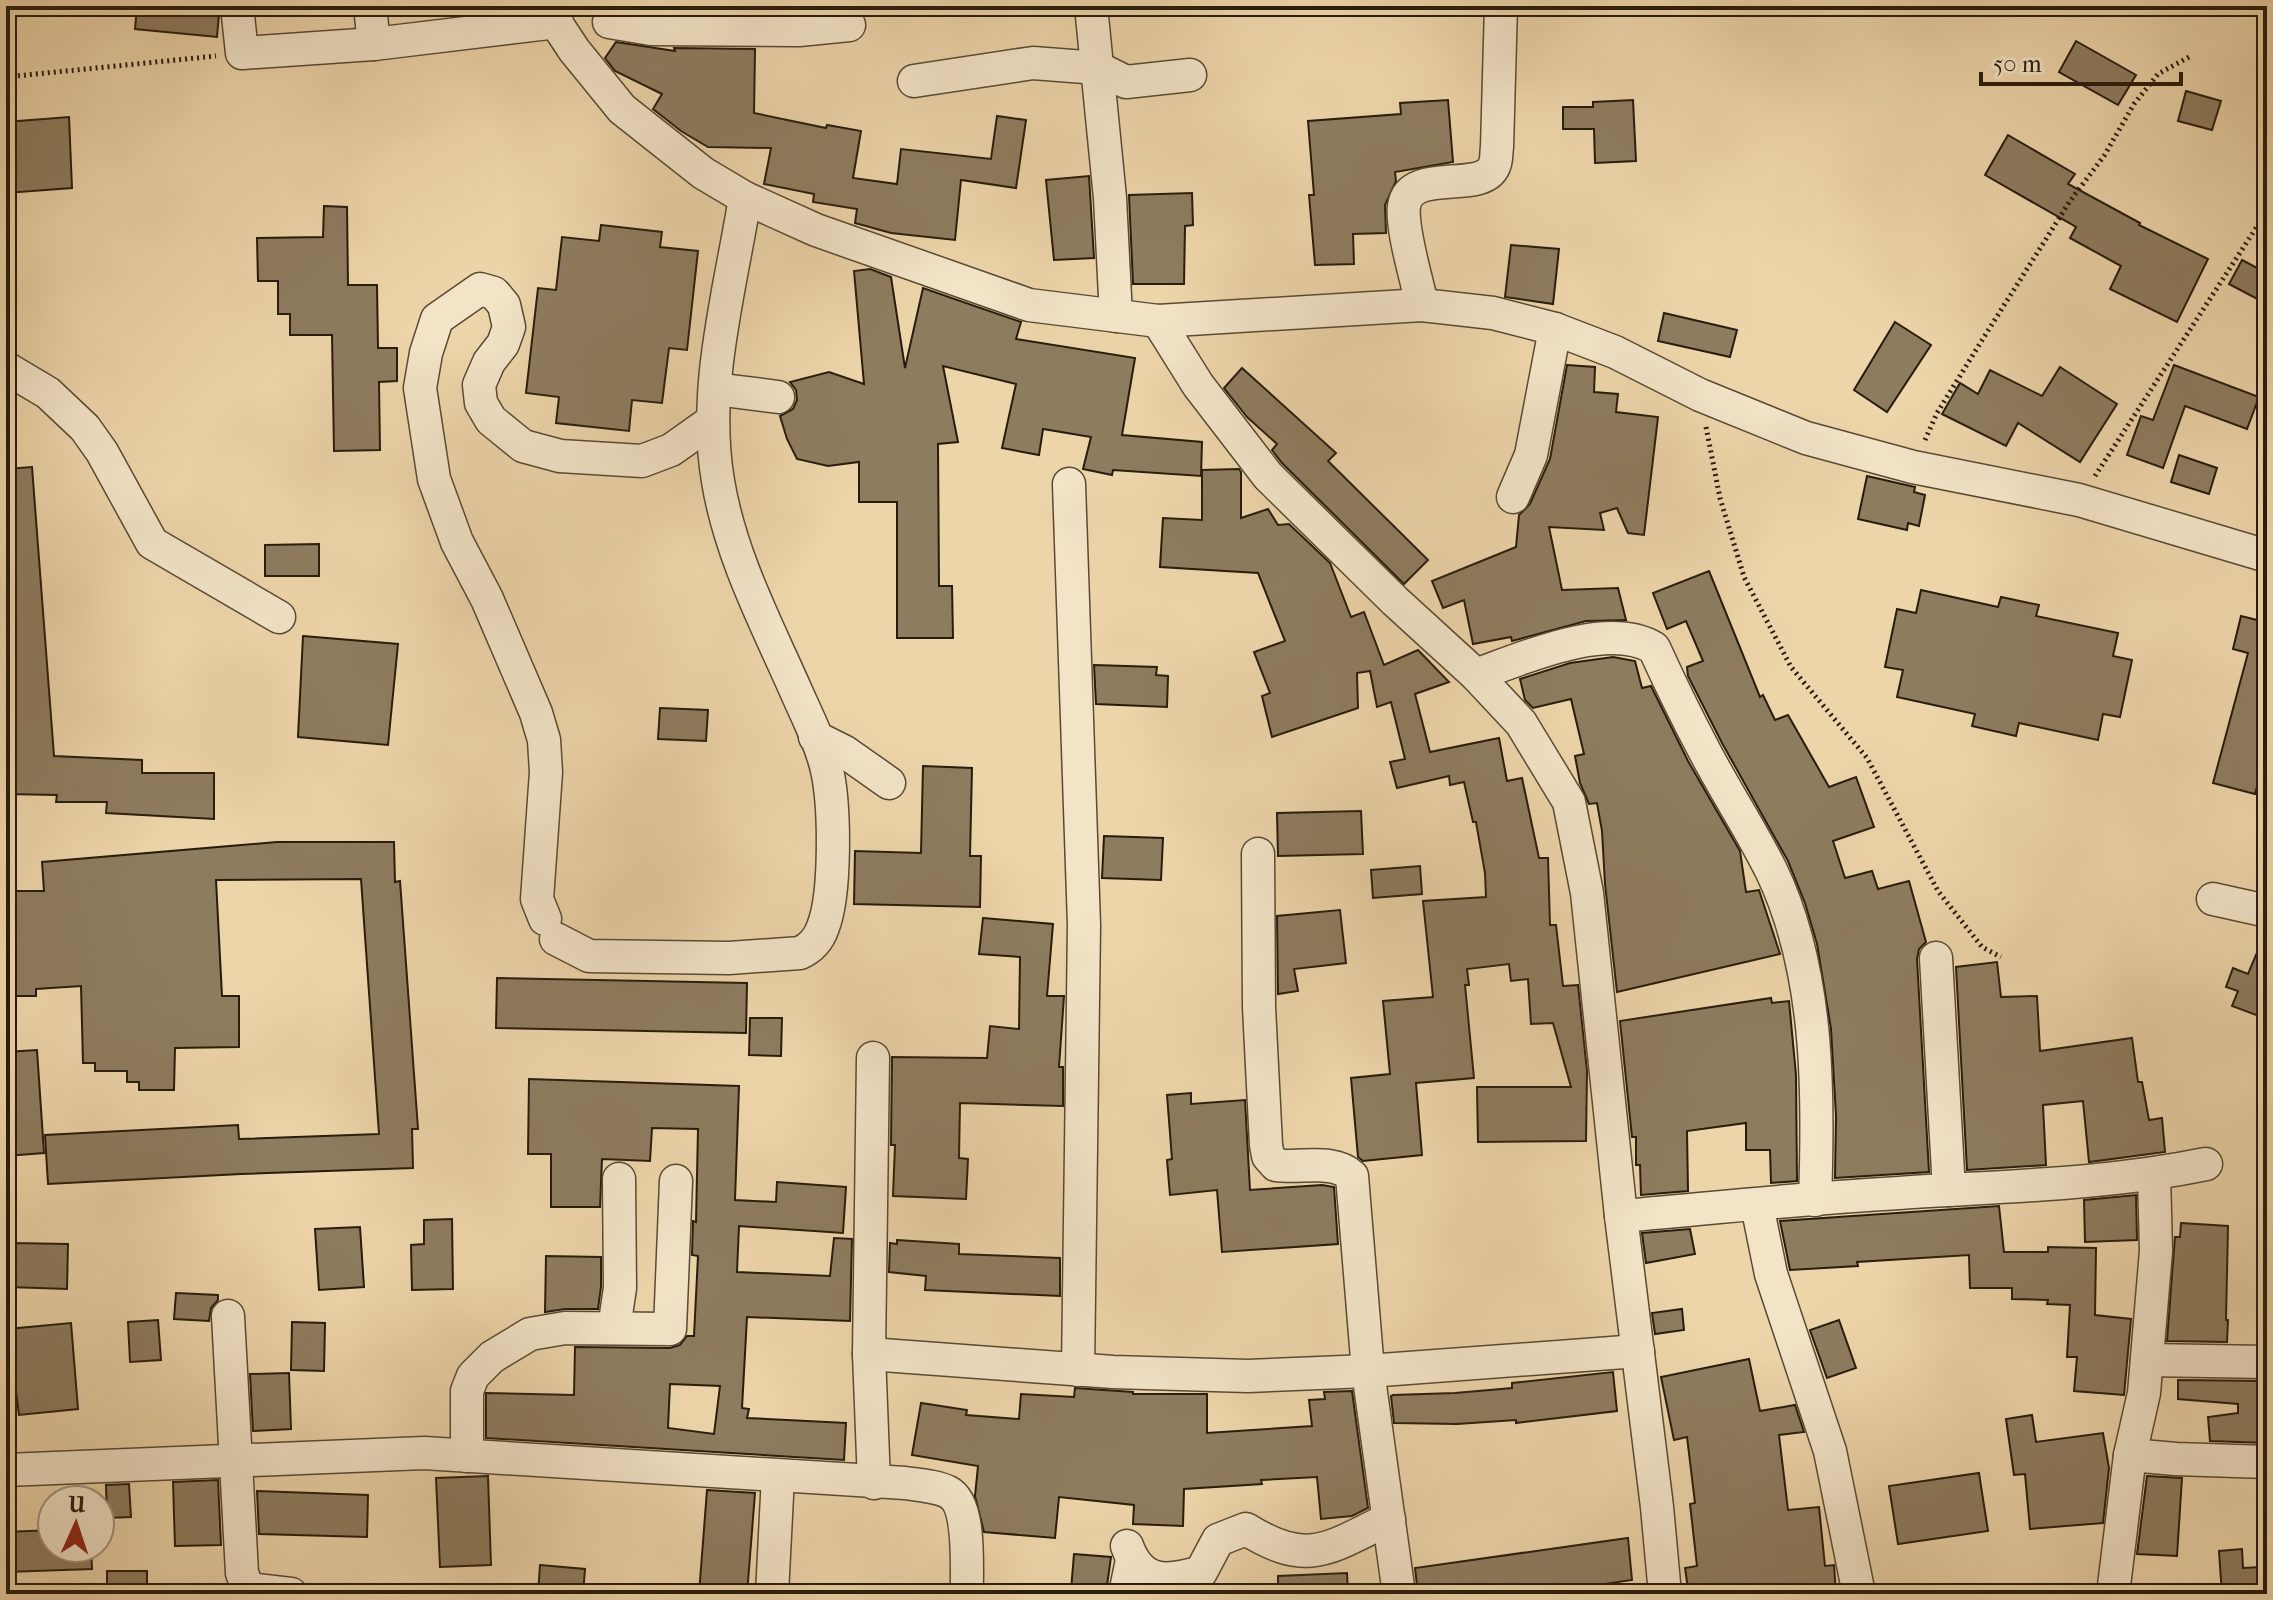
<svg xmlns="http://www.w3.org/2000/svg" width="2273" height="1600" font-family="'IM FELL French Canon',serif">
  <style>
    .building { fill: #8e7c5f; stroke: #281c0d; stroke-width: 2; fill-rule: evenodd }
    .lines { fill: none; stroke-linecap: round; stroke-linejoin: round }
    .minor-casing { stroke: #594a34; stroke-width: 35 }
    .path { stroke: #281c0d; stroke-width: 5; stroke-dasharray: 2 4; stroke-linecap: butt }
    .minor { stroke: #f3e4c8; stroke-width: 32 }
  </style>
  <rect width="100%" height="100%" fill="#edd5aa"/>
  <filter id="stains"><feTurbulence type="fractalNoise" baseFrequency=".0025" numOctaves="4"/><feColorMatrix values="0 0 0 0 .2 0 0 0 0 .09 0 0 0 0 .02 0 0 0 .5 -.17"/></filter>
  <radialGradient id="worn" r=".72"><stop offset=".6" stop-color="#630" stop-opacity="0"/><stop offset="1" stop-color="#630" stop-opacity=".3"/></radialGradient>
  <g class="building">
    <polygon points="137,6 204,6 204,13 219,14 217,37 135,29"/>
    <polygon points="2076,41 2136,75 2118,105 2059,72"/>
    <polygon points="616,42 675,51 674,48 755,49 754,113 826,128 827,125 861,131 853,178 897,184 901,149 991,159 997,116 1026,120 1016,188 961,180 955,240 891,233 855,223 857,209 813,202 814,194 764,184 771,148 708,147 681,131 653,109 662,94 615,71 605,58"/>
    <polygon points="2186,91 2221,101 2212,130 2178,121"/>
    <polygon points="1448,100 1453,162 1395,172 1396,181 1385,205 1386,233 1353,234 1354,264 1315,265 1309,195 1314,195 1308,121 1401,114 1400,103"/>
    <polygon points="1633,100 1636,161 1595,163 1594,129 1563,129 1563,107 1593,107 1593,102"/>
    <polygon points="69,117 72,188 6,193 6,122"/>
    <polygon points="2008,135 2075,174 2068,184 2140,223 2139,225 2208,259 2177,322 2110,289 2121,266 2070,238 2076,227 1985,175"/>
    <polygon points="1089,176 1094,258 1054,260 1046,180"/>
    <polygon points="1192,193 1193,225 1185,226 1184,284 1133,284 1129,195"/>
    <polygon points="324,206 347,207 348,285 377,285 378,348 397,348 397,381 379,382 380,450 334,451 332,335 290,335 290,314 278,314 278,281 258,281 257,238 323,237"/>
    <polygon points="601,225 662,232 660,247 698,251 687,350 669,348 662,403 632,400 629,431 556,423 559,397 526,393 538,288 556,290 562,237 599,241"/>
    <polygon points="1511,245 1559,249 1553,304 1505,297"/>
    <polygon points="2242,260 2267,273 2267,304 2229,284"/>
    <polygon points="870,269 891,277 905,368 923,288 1021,322 1016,339 1135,358 1122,435 1202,442 1201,476 1113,470 1112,475 1083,469 1091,437 1043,429 1039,455 1002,448 1016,384 943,366 958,442 938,444 939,586 952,586 953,638 897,638 897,502 859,502 859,462 828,466 797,459 787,439 780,416 793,409 797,400 796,390 790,382 829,372 864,384 854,271"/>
    <polygon points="1664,313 1737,330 1730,357 1658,341"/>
    <polygon points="1895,322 1931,345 1887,412 1854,390"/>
    <polygon points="1567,365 1595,367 1594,392 1618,394 1616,412 1658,417 1644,535 1628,533 1617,508 1600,513 1604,530 1549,527 1562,590 1618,588 1626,620 1586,621 1512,641 1511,637 1473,644 1464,600 1443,608 1432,581 1516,547 1519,515 1530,504 1550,459"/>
    <polygon points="2174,365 2259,397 2247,429 2185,406 2163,468 2127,455 2141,416 2153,420"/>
    <polygon points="2060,367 2117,404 2080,462 2018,423 2006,446 1942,414 1960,383 1978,394 1990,370 2042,396"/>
    <polygon points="1242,368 1336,453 1328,461 1428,560 1404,584 1282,463 1272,450 1277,444 1247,417 1224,388"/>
    <polygon points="2179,455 2217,468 2209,494 2171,482"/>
    <polygon points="32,467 54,756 142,760 142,773 214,773 214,819 106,813 107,802 56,802 57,795 6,794 6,469"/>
    <polygon points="1239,469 1241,472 1241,518 1268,509 1278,525 1289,524 1330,563 1351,617 1364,612 1384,665 1418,650 1449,682 1415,694 1430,752 1499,738 1507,781 1522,778 1539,858 1548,858 1550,925 1556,925 1563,986 1578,985 1587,1071 1586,1141 1478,1142 1477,1087 1571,1087 1553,1023 1531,1024 1528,979 1511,981 1509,964 1467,969 1469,985 1465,985 1474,1078 1416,1083 1422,1155 1363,1161 1358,1157 1351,1078 1390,1074 1383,1001 1433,997 1423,901 1486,897 1485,873 1476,822 1473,822 1464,782 1450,785 1449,776 1397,788 1390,762 1405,759 1391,702 1377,707 1370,671 1357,673 1358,708 1272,737 1262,696 1270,693 1254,652 1285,641 1258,573 1160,567 1163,518 1202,520 1202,470"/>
    <polygon points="1867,476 1915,487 1914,492 1925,495 1919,526 1908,523 1907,530 1858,519"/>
    <polygon points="319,544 319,576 265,576 265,545"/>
    <polygon points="1709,571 1760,697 1763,695 1775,720 1788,715 1829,787 1856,777 1874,827 1833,841 1845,878 1872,871 1878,889 1909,881 1926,942 1919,949 1917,959 1929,1172 1835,1178 1836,1116 1831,1029 1817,944 1805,903 1788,861 1722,743 1688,676 1687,667 1703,661 1686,621 1667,629 1653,593"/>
    <polygon points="1921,590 1998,607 2001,597 2039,605 2036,616 2118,633 2113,656 2132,660 2120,717 2103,714 2098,740 2019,723 2016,736 1972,726 1975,714 1897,697 1903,670 1885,667 1897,609 1916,613"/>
    <polygon points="2260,609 2267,610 2267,750 2255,794 2213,783 2248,653 2233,649 2241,616 2257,620"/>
    <polygon points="303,636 398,644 388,745 298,737"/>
    <polygon points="1613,657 1635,661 1642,688 1651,686 1688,761 1740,851 1746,892 1759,890 1780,954 1617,992 1605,884 1602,831 1597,803 1589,804 1580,783 1575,756 1584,754 1571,699 1533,708 1525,700 1520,679 1570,663"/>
    <polygon points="1094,665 1157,667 1156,675 1168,676 1167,707 1096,704"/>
    <polygon points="660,708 708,710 706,741 658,739"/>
    <polygon points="923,766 972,768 970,856 981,856 980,907 854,904 855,851 921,853"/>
    <polygon points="1361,811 1363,854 1278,856 1277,813"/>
    <polygon points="1104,836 1163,838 1161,880 1102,878"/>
    <polygon points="277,842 394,842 395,882 400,881 418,1129 412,1129 413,1168 241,1174 48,1184 45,1135 238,1125 239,1139 379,1134 361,879 216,880 222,996 239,996 239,1047 175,1048 174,1090 139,1090 139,1082 127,1082 127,1071 95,1071 95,1063 83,1063 81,986 36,989 36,996 6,996 6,891 44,891 42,862"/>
    <polygon points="1420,866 1422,894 1373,898 1371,870"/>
    <polygon points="1340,910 1346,963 1294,969 1298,991 1278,994 1277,916"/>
    <polygon points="983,918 1053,924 1047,996 1064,996 1059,1067 1063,1067 1063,1106 960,1103 959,1158 968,1159 966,1199 893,1196 895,1145 891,1145 892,1057 987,1058 990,1026 1019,1029 1020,957 979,954"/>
    <polygon points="2267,929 2267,1019 2232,1006 2238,991 2226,987 2233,968 2248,974"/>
    <polygon points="1997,962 2001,997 2037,996 2040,1051 2132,1038 2138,1082 2142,1082 2149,1120 2162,1118 2165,1152 2089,1162 2083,1101 2043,1105 2046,1165 1967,1170 1956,967"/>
    <polygon points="497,978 747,983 746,1033 496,1028"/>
    <polygon points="1771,998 1772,1003 1789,1001 1796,1075 1797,1181 1771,1183 1770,1150 1746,1150 1746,1123 1687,1131 1688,1191 1641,1195 1640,1165 1636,1165 1636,1137 1632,1137 1620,1021"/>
    <polygon points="750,1018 782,1018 781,1056 749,1055"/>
    <polygon points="37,1050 44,1153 6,1156 6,1052"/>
    <path d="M 529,1079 L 739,1086 L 735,1200 L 776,1202 L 777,1182 L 846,1187 L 843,1233 L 739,1226 L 737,1272 L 830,1276 L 834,1238 L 852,1239 L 850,1321 L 747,1317 L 742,1408 L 749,1409 L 747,1418 L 846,1423 L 844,1460 L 486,1438 L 486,1393 L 574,1395 L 575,1347 L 670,1348 L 680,1345 L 687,1336 L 694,1336 L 698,1256 L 692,1255 L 693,1221 L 696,1222 L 698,1129 L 652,1128 L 650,1161 L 602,1159 L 600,1207 L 551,1207 L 551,1154 L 528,1154 ZM 670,1384 L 720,1386 L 714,1434 L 668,1428 Z"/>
    <polygon points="1191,1093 1191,1104 1245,1100 1250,1190 1322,1185 1334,1187 1338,1244 1222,1252 1217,1190 1170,1195 1167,1160 1172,1159 1167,1095"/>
    <polygon points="2136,1195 2137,1240 2085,1242 2084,1200"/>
    <polygon points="1999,1206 2004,1252 2048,1252 2048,1247 2096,1248 2095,1315 2131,1319 2124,1395 2074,1391 2077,1357 2067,1357 2070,1305 2047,1304 2048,1300 2012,1299 2012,1288 1970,1288 1969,1255 1857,1262 1858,1266 1790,1270 1780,1221"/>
    <polygon points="452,1219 453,1289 412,1290 411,1245 424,1244 424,1220"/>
    <polygon points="2181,1223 2228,1226 2226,1320 2228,1320 2227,1342 2167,1341 2175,1237 2180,1237"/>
    <polygon points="360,1227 364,1287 319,1290 315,1229"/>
    <polygon points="1690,1229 1695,1254 1646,1263 1642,1233"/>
    <polygon points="897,1240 959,1244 959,1254 1060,1258 1060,1296 925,1290 926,1276 889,1272 890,1243 897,1244"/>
    <polygon points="11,1243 68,1244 67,1289 9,1287"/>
    <polygon points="546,1256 601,1257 601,1287 598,1309 565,1309 545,1312"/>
    <polygon points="176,1293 218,1295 218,1300 211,1308 209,1321 174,1319"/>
    <polygon points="1682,1309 1684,1330 1655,1334 1652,1313"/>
    <polygon points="158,1320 161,1360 130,1362 128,1322"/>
    <polygon points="1839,1320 1856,1368 1827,1378 1810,1330"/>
    <polygon points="292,1322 325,1323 324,1371 291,1370"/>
    <polygon points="71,1323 78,1409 19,1415 8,1329"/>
    <polygon points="1749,1359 1760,1411 1795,1405 1804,1432 1779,1435 1788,1510 1819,1507 1825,1566 1834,1565 1836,1594 1703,1594 1703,1586 1688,1589 1685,1568 1697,1566 1690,1504 1695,1503 1687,1437 1674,1440 1661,1377"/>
    <polygon points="1613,1372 1617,1411 1516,1423 1516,1420 1457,1424 1394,1423 1391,1396 1393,1395 1455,1393 1512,1388 1512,1383"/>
    <polygon points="289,1373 291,1429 253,1431 250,1374"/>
    <polygon points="2178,1380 2267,1381 2267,1443 2210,1441 2208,1417 2238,1413 2238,1404 2178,1399"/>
    <polygon points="1075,1388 1133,1392 1133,1394 1207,1394 1207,1433 1312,1426 1309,1400 1325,1399 1324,1392 1352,1391 1368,1508 1352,1516 1321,1519 1317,1477 1261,1480 1262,1484 1184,1489 1183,1526 1133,1524 1134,1505 1059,1497 1055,1538 984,1532 975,1496 978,1466 912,1455 921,1403 967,1410 966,1415 1019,1419 1021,1394 1074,1397"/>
    <polygon points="2032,1415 2036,1442 2103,1433 2109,1468 2103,1523 2030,1529 2025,1474 2014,1475 2006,1419"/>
    <polygon points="1979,1473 1988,1531 1898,1544 1889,1486"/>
    <polygon points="488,1476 491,1565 440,1567 436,1478"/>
    <polygon points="2147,1476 2182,1478 2177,1556 2137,1554"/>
    <polygon points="218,1480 221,1545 175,1546 173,1482"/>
    <polygon points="129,1484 131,1517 107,1518 106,1485"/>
    <polygon points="707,1490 755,1493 747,1594 699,1594"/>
    <polygon points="257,1491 368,1495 367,1537 259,1534"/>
    <polygon points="52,1530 52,1548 91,1548 92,1569 6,1572 6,1532"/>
    <polygon points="1628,1538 1632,1580 1537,1594 1418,1594 1415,1568"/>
    <polygon points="2242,1549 2243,1568 2261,1567 2263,1594 2222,1594 2219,1551"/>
    <polygon points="1074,1554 1111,1557 1106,1593 1071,1590"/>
    <polygon points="540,1565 585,1569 583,1594 538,1594"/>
    <rect x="107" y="1571" width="40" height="23"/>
    <polygon points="1347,1573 1348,1594 1278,1594 1278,1576"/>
  </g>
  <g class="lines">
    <defs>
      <g id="minor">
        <polyline points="237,6 242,53 374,44 557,22"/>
        <polyline points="370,6 374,44"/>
        <polyline points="545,6 574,50 622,109 703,173 745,198 816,230 1029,305 1158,321 1422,305 1493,313 1555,329 1615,352 1700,395 1806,438 1913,467 2079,500 2267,556"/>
        <polyline points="1091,6 1110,198 1116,316"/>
        <polyline points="609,22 651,29 799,30 849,25"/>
        <polyline points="914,81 1033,63 1098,68 1126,82 1190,75"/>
        <path d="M 1422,305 C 1417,280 1401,229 1404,206 C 1410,166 1482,195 1494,166 C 1497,161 1496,152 1497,147 L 1501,6"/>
        <polyline points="1158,321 1198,385 1268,476 1395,601 1476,675 1521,723 1569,802 1587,893 1621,1216 1657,1507 1665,1594"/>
        <polyline points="6,368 48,393 85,428 102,452 152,543 279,617"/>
        <polyline points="715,389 778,397"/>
        <polyline points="1069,484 1084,925 1078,1370"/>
        <polyline points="1513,497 1531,455 1555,329"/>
        <path d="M 1476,675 C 1523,658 1608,620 1654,648 C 1670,683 1687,718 1705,752 C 1726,792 1751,830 1771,870 C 1819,969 1819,1092 1815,1200"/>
        <polyline points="815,737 845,752 889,783"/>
        <path d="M 1258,854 L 1259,1007 L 1266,1145 L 1268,1156 L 1276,1165 C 1300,1169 1333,1158 1352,1176 L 1368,1371 L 1399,1594"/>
        <polyline points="2213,899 2267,911"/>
        <polyline points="545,919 537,899 546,772 544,740 536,713 487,599 457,542 434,479 420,388 426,353 437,319 480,289 494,293 504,305 509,327 503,344 489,362 479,385 481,403 491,420 523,446 560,456 642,461 671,450 712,421"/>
        <path d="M 556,939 L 589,956 L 729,958 L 800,953 C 811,948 819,939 823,927 C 836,894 835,806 827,770 C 821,743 807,716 796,691 C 766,623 730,555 718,481 C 702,388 730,291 745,198"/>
        <polyline points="1936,958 1949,1190"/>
        <polyline points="873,1058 869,1354 874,1483"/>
        <polyline points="1757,1205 1771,1274 1830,1451 1859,1594"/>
        <path d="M 1621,1216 C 1713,1208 1806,1198 1899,1193 C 2002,1186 2104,1185 2206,1164"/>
        <polyline points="228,1316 242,1573 247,1586 256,1590 291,1594"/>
        <polyline points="614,1328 620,1288 619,1179"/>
        <polyline points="869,1354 1113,1372 1248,1376 1368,1371 1638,1351"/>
        <polyline points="2147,1360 2267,1362"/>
        <polyline points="2130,1455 2176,1459 2267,1462"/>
        <polyline points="467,1456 467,1391 473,1376 492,1357 530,1334 565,1328 670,1329 676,1181"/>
        <path d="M 6,1470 L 424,1453 L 905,1483 C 919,1485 936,1486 948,1492 C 972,1504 966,1570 967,1594"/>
        <path d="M 1127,1546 C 1141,1585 1167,1582 1201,1572 L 1218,1540 L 1246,1529 C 1308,1568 1329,1548 1389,1519"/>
        <polyline points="772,1594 778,1476"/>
        <polyline points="1125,1594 1132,1560"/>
        <polyline points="2113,1594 2130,1455 2144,1393 2156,1251 2154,1175"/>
      </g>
    </defs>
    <use href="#minor" class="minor-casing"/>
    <g class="path">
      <polyline points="6,77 216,56"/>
      <polyline points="1706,427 1720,498 1744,577 1791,667 1867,758 1938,891 1982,947 2001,957"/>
      <polyline points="1925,440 1937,413 1984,337 2070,201 2104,156 2134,104 2158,74 2189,57"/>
      <polyline points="2095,476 2267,211"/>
    </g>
    <use href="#minor" class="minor"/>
  </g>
  <rect width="2273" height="1600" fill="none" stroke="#edd5aa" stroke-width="32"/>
  <rect x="8" y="8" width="2257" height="1584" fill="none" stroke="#281c0d" stroke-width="4"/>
  <rect x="16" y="16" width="2241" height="1568" fill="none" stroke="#281c0d" stroke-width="2"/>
  <g transform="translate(76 1524) rotate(3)"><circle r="38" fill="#f3e4c8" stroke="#a2947d" stroke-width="2"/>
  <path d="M0-6L14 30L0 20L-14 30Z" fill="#8f2418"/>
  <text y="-12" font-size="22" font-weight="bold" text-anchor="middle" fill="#281c0d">U</text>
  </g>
  <path d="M1981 72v12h200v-12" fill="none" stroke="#281c0d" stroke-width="4"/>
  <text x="1993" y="72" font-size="24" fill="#281c0d" stroke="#f3e4c8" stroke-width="6" paint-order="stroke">50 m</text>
  <rect width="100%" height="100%" filter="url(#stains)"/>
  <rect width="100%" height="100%" fill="url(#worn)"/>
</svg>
